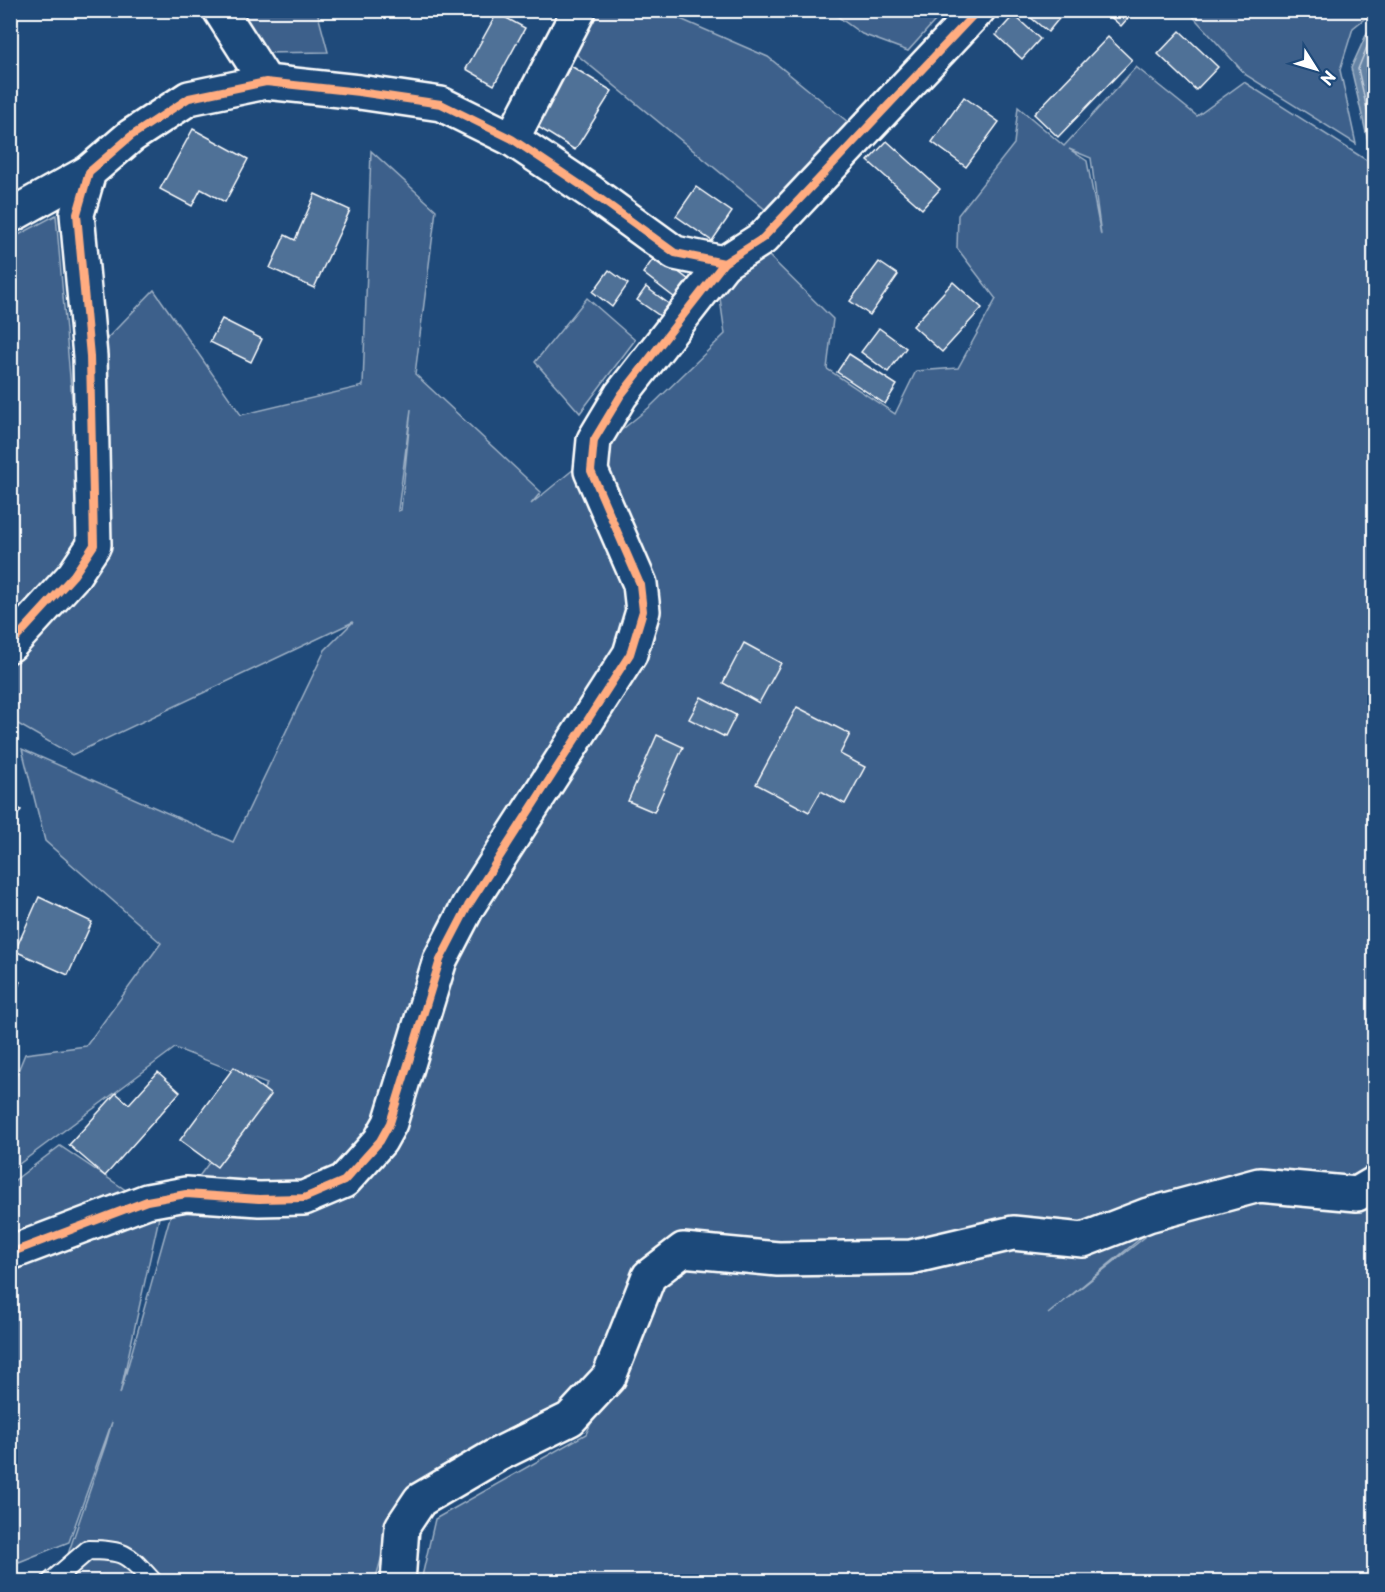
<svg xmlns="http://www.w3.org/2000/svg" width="1385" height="1592" font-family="'Playpen Sans',sans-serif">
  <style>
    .green { fill: #3c618b; stroke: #9eb0c5; stroke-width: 1.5; fill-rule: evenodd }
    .water { fill: #6583a4; stroke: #a3b5c8; stroke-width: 1.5 }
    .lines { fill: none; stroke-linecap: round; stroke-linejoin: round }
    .shore { stroke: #c1cddb; stroke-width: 1.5 }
    .building { fill: #507197; stroke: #fff; stroke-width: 1.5 }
    .lane-casing { stroke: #fff; stroke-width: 22 }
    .street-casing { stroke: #fff; stroke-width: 38 }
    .lane { stroke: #1f4a7a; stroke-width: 18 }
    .street { stroke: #1f4a7a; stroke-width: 33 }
    .cycleway-casing { stroke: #1f4a7a; stroke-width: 11 }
    .cycleway { stroke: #ffac80; stroke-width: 8 }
  </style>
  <rect width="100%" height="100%" fill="#1f4a7a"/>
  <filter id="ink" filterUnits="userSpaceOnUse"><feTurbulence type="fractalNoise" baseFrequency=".0167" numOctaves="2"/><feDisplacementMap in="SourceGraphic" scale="12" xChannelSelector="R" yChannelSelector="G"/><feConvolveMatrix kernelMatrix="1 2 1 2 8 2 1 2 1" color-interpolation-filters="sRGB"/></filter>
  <g filter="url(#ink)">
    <g class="green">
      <polygon points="241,11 317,11 328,52 263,53"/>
      <polygon points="593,11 662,11 768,57 848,122 772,215 570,49"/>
      <polygon points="830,11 944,11 908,51 862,34"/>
      <polygon points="1188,11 1374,11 1353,28 1340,70 1356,144 1246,75"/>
      <path d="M 1136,67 L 1197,116 L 1244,82 L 1374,165 L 1374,1581 L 421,1581 L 435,1519 L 586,1434 L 655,1289 L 580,1409 L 397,1502 L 375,1581 L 68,1581 L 68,1554 L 106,1443 L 112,1422 L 69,1542 L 19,1562 L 11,1549 L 11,1183 L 60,1146 L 160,1213 L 120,1394 L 176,1196 L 186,1194 L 267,1084 L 175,1048 L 11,1170 L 11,1088 L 25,1054 L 86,1046 L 161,943 L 45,841 L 22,749 L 233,842 L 325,650 L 353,622 L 72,755 L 11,720 L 11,655 L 97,554 L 90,356 L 154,290 L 241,415 L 363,386 L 371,151 L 436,210 L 415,374 L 541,492 L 531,504 L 651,406 L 725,334 L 719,291 L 765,252 L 833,319 L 827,369 L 895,414 L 916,371 L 958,368 L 996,299 L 957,248 L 958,215 L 1014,144 L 1018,107 L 1064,146 ZM 1069,149 L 1091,158 L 1101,235 L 1087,161 ZM 411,409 L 401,510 L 398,511 L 398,510 ZM 1121,1228 L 1145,1237 L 1048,1314 L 1142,1237 Z"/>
      <polygon points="56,215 84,539 11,625 11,239"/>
      <polygon points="587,298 635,340 580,413 535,362"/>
    </g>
    <polygon class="water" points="1374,26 1374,167 1351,68 1367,33"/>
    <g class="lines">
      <g class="shore">
        <polyline points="1374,34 1371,37 1358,69 1374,141"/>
        <polyline points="1374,49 1366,70 1374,108"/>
      </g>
    </g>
    <g class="building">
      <polygon points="1026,10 1066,10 1048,32 1024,12"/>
      <polygon points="1109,10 1135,10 1121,26 1106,13"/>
      <polygon points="497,13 525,28 494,85 466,69"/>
      <polygon points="1014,15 1040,39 1022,59 996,35"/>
      <polygon points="1180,31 1218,67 1196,90 1158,54"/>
      <polygon points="1108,37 1132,60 1058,137 1034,114"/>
      <polygon points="571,66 612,91 575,150 535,125"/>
      <polygon points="964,97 999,122 966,167 932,142"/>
      <polygon points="193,129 248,159 225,202 201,189 192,206 160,189"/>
      <polygon points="887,141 940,189 922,209 868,161"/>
      <polygon points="696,187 732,212 712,241 676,216"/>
      <polygon points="315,194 350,210 314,288 270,268 285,235 295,240"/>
      <polygon points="656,255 689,280 675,298 643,273"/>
      <polygon points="879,262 898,275 870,315 850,301"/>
      <polygon points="609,270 628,284 612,307 593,292"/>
      <polygon points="953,282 982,308 942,352 913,326"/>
      <polygon points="646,287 669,304 660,316 637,300"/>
      <polygon points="222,319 262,339 251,362 210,342"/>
      <polygon points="879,328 906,348 888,372 861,352"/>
      <polygon points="849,354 897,385 885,404 837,372"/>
      <polygon points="744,643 781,663 759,703 723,683"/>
      <polygon points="701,697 736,715 725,737 689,719"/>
      <polygon points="797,707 850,734 840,754 865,767 845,804 821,791 809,812 756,784"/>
      <polygon points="657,735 683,747 654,812 628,801"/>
      <polygon points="10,802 21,810 10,825"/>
      <polygon points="39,897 92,922 68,975 15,951"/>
      <polygon points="10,978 20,982 10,1008"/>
      <polygon points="234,1067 271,1095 217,1167 180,1140"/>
      <polygon points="158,1072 180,1092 105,1176 69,1145 116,1093 129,1104"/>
    </g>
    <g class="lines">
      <defs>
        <path id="lane" d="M 51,1582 L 88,1550 C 127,1550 128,1555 153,1582"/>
        <g id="street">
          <polyline points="220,10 266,82"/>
          <polyline points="512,139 579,10"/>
          <polyline points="10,216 89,172"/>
          <polyline points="10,645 74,575 94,545 90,356 77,214 89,172 131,136 189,98 266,82 359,92 441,104 512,139 591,192 675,253 724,263 763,238 978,10"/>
          <polyline points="10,1253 147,1201 186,1194 259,1199 304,1198 344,1181 380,1141 390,1123 440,960 468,906 630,654 643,611 640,584 591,471 594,440 621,395 724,263"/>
          <polyline points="398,1582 402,1527 420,1500 497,1455 570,1419 609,1377 649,1276 683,1250 778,1259 911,1257 1013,1233 1083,1240 1148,1215 1259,1185 1357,1194 1374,1184"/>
        </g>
      </defs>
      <use href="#lane" class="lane-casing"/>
      <use href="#street" class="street-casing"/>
      <use href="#lane" class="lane"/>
      <use href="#street" class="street"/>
      <defs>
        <g id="cycleway">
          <polyline points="10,645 74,575 94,545 90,356 77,214 89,172 131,136 189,98 266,82 359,92 441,104 512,139 591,192 675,253 724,263 763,238 978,10"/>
          <polyline points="10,1253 147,1201 186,1194 259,1199 304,1198 344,1181 380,1141 390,1123 440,960 468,906 630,654 643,611 640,584 591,471 594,440 621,395 724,263"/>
        </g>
      </defs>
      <use href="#cycleway" class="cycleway-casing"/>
      <use href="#cycleway" class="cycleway"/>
    </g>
  </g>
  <rect width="1385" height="1592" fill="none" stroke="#1f4a7a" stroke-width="36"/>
  <rect x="18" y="18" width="1349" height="1556" fill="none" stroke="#fff" stroke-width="2" filter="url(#ink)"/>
  <g transform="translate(1316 69) rotate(127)" stroke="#1f4a7a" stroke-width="4.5" paint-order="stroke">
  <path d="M0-4.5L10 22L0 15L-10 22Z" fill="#ffffff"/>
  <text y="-9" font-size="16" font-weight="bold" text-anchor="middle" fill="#ffffff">N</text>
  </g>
</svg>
